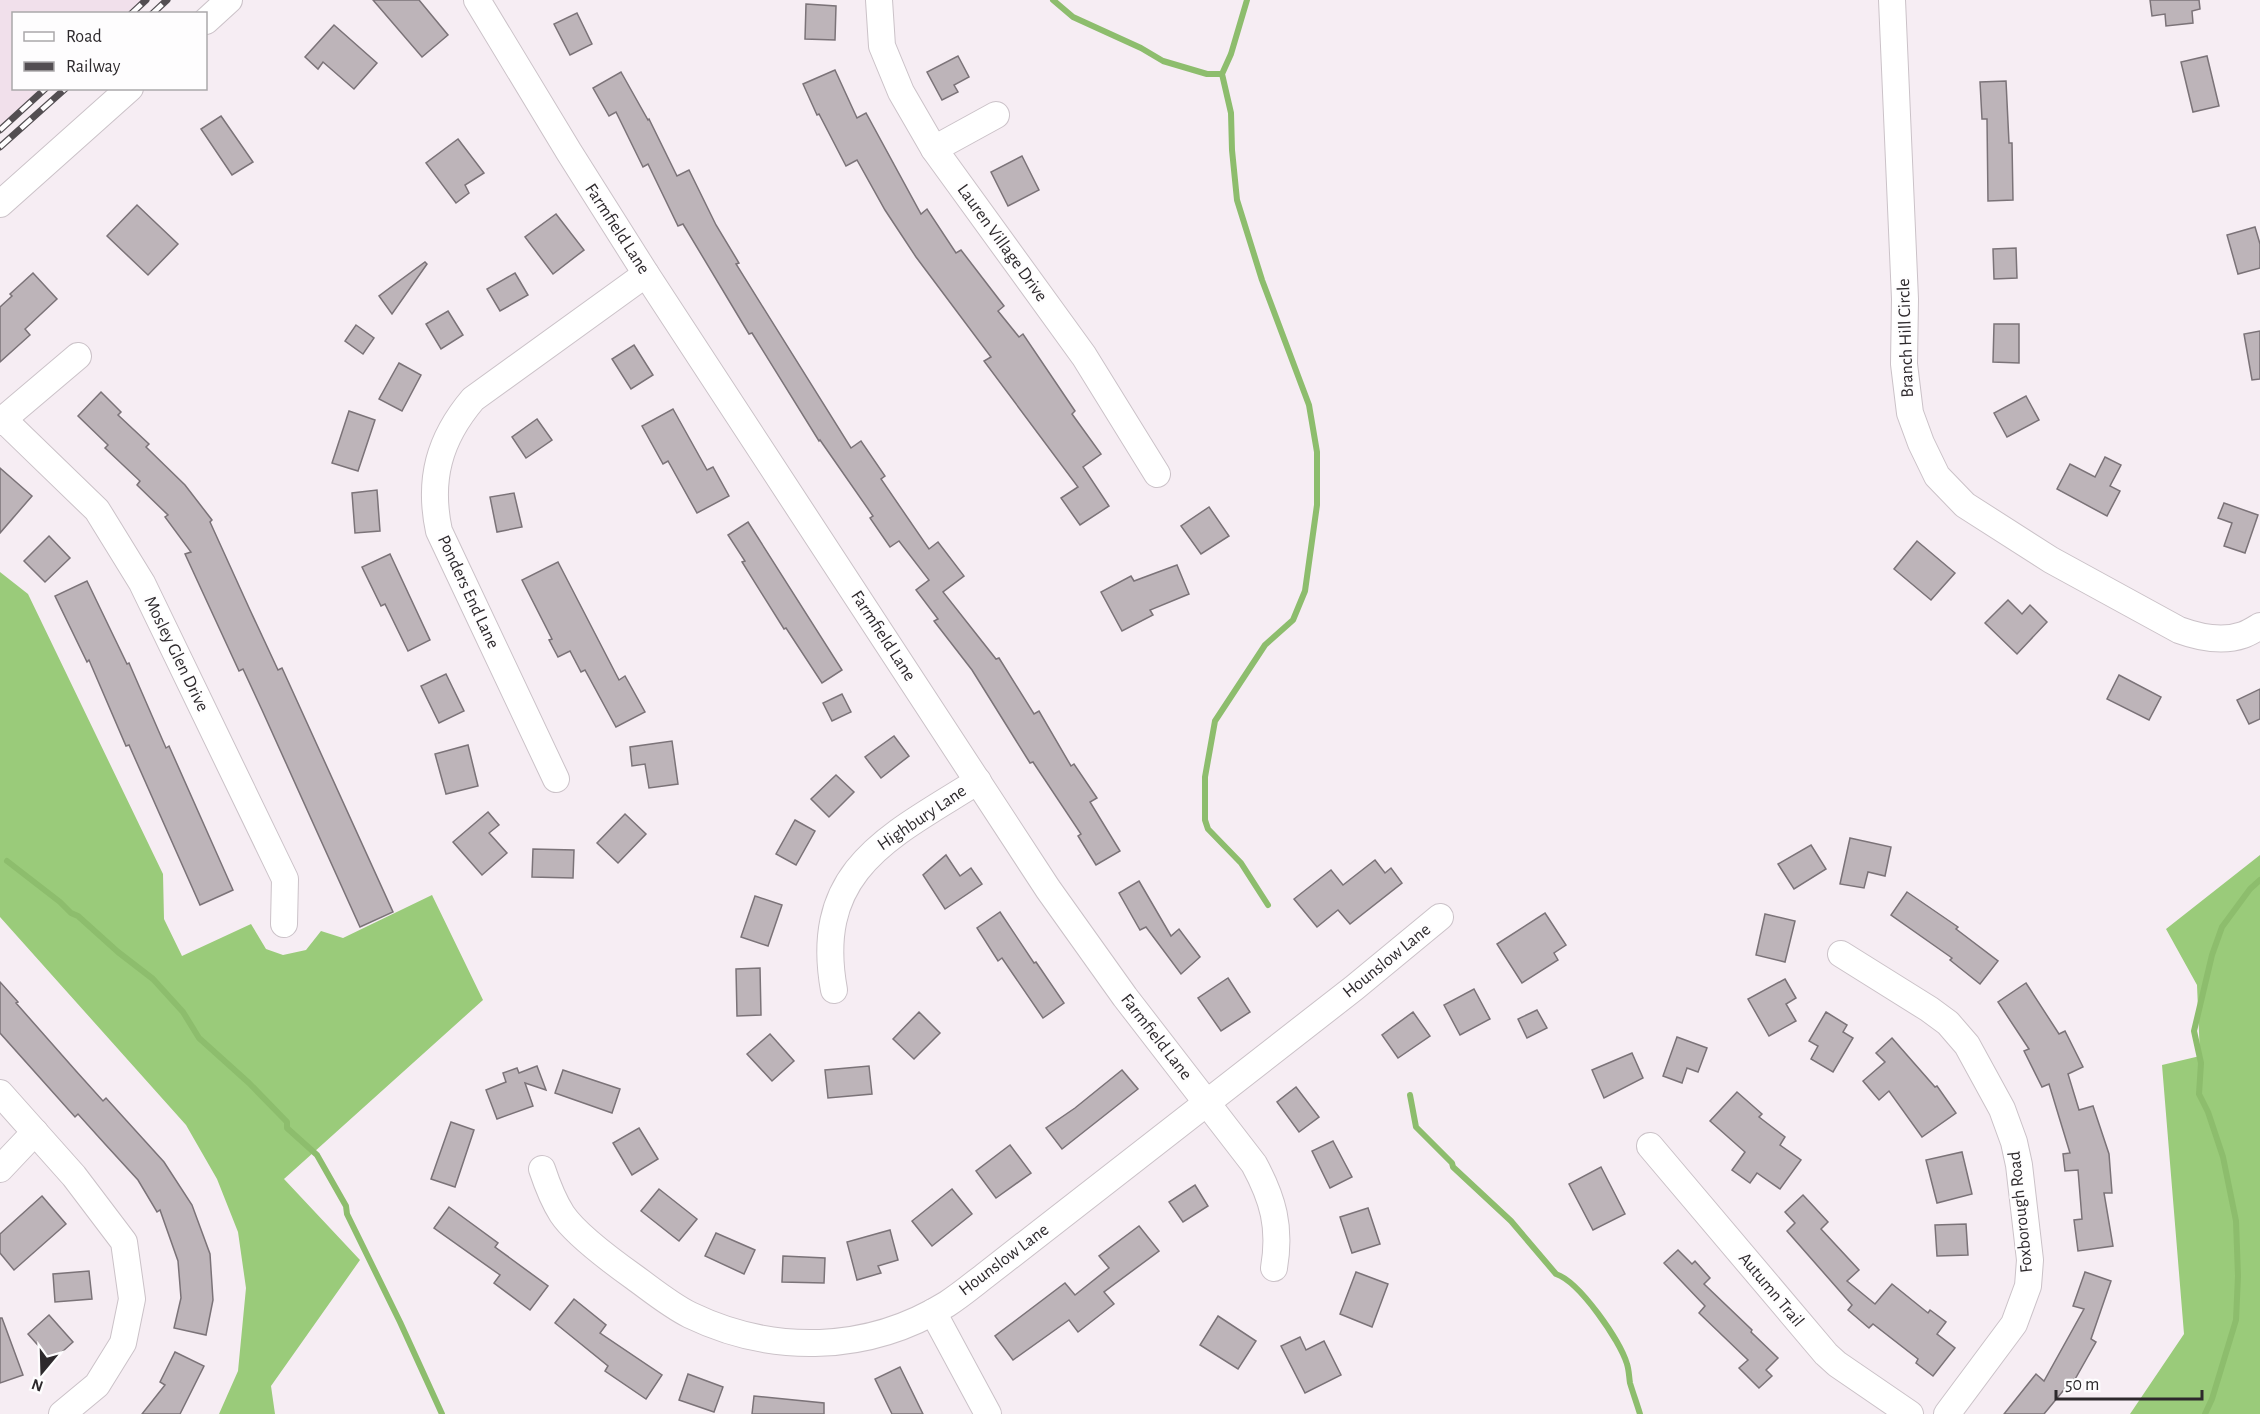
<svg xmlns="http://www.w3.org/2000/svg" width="2260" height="1414" font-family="'Alegreya Sans',sans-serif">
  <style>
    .built { fill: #f1e0eb }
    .forest { fill: #9acb7a }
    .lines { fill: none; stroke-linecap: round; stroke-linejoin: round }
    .stream { stroke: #8dbd6d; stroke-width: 6 }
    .building { fill: #bdb4b9; stroke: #7b7378; stroke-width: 1.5 }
    .minor-casing { stroke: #cbc2c8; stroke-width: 28 }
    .minor { stroke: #fff; stroke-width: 26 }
    .rail-casing { stroke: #534e52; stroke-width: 7 }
    .rail { stroke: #fefdfe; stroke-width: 4.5; stroke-dasharray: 14; stroke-linecap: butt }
    .labels { text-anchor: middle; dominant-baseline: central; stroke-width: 4.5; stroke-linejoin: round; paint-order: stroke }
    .street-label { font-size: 18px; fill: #2d292c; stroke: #fefdfe }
  </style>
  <rect width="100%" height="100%" fill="#f6edf3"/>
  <polygon class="built" points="0,0 142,0 127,13 14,14 14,88 43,89 0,127"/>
  <g class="forest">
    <polygon points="0,572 28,594 163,874 164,919 182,956 251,924 266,949 283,955 306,950 321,931 343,938 432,895 483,1000 284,1179 360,1260 271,1386 275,1414 219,1414 238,1371 246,1288 238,1232 217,1179 186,1125 0,917"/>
    <polygon points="2260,855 2260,1414 2130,1414 2184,1334 2162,1065 2200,1056 2197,985 2166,929"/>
  </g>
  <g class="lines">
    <g class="stream">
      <polyline points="1053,0 1073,17 1141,48 1163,61 1207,74 1222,74"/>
      <polyline points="1247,0 1231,54 1222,74 1231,113 1232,150 1237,200 1262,280 1309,405 1317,452 1317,505 1305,591 1293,620 1265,645 1215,721 1205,777 1205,820 1208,829 1241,863 1268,905"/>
      <polyline points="7,861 60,902 71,913 78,916 118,952 153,979 183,1012 199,1038 249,1083 287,1122 287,1128 317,1155 346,1206 347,1214 400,1322 442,1414"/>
      <path d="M 1410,1095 L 1416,1127 L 1452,1163 L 1453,1167 L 1511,1221 L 1556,1274 C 1580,1282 1620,1341 1627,1364 C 1629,1370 1629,1377 1630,1383 C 1633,1393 1637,1404 1640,1414"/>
      <polyline points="2205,1414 2212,1399 2236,1320 2238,1276 2236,1221 2223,1157 2208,1112 2199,1094 2201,1063 2194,1031 2212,955 2222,927 2250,889 2260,880"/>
    </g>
  </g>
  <g class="building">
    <polygon points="373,0 419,0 448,35 422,57"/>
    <polygon points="2150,0 2199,0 2200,9 2192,11 2193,23 2166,26 2165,14 2152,16"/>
    <polygon points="806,4 836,6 835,40 805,39"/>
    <polygon points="577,13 592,44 570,55 554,24"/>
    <polygon points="334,25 377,63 354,89 323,62 318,69 305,57"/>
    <polygon points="958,56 969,77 954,85 958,92 942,100 927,72"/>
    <polygon points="2207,56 2219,106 2193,112 2181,62"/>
    <polygon points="835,70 857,118 866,113 921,214 927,209 956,253 961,250 1004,306 998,311 1019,337 1023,334 1075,411 1072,414 1101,454 1083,467 1109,506 1080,525 1061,498 1078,487 984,361 991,357 916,257 885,210 857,160 846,166 819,114 817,115 803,84"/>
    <polygon points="621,72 648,120 649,119 677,176 689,170 716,225 739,263 736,264 851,448 861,441 885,476 881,479 929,549 938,542 964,576 943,592 996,659 999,658 1034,714 1039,711 1071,766 1074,764 1097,798 1090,802 1120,851 1096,865 1078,836 1081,834 1033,762 1030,763 972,670 934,621 938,619 916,590 929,580 899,541 890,547 870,518 873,516 820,440 819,441 752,333 749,334 683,224 678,226 648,164 643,167 616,112 609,116 593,88"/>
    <polygon points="2006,81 2009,143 2012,143 2013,200 1988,201 1987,119 1982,119 1980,82"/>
    <polygon points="221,116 253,162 232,175 201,129"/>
    <polygon points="458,139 484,173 465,185 469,193 456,203 426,163"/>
    <polygon points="1022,156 1039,190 1008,206 991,172"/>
    <polygon points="137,205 178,244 148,275 107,236"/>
    <polygon points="556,214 584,250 553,274 525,237"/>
    <polygon points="2255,227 2260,244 2260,268 2238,274 2227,235"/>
    <polygon points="2016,248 2017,278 1994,279 1993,249"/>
    <polygon points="425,262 427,264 392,314 379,296"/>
    <polygon points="33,273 57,299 25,329 30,335 0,362 0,307 12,296 10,294"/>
    <polygon points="515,273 528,295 500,311 487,289"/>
    <polygon points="448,311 463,335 441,349 426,324"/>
    <polygon points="1994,324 2019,324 2019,363 1993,362"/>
    <polygon points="356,325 374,338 363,354 345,341"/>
    <polygon points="2260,331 2260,379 2252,380 2244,334"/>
    <polygon points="634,345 653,375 631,389 612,359"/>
    <polygon points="399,363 421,375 402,411 379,399"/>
    <polygon points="101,392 121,412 118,415 149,444 146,447 185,485 212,520 210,522 250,610 278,670 282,668 393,912 360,927 262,710 243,669 239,671 185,554 191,552 165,517 168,515 137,485 140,481 105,448 108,445 78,416"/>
    <polygon points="2026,396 2039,420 2007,437 1994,413"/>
    <polygon points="673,409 707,470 713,467 729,496 697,513 668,461 663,464 642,426"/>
    <polygon points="349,411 375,420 358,471 332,463"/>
    <polygon points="537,419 552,440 526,458 512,437"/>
    <polygon points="2105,457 2121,465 2110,486 2120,491 2107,516 2057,489 2070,464 2095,477"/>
    <polygon points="0,468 32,496 0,533"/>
    <polygon points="377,490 380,531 355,533 352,493"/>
    <polygon points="514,493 522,527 497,532 490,497"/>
    <polygon points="2224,503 2258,515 2245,553 2224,546 2232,523 2218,518"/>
    <polygon points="1209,507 1229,536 1201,554 1181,526"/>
    <polygon points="748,522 842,670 822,683 786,628 784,629 742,562 745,561 728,535"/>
    <polygon points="49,536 70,558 45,582 24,561"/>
    <polygon points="1917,541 1955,573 1931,600 1894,569"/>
    <polygon points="390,554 430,640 408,651 385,604 381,606 362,567"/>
    <polygon points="558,562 619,680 625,676 645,712 616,727 585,670 581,672 570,651 558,657 549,640 552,639 522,580"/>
    <polygon points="1177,565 1189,594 1150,610 1153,615 1122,631 1101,592 1131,576 1134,581"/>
    <polygon points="87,581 127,664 129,663 166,748 169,746 233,890 200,905 129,745 126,746 89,660 87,662 55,596"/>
    <polygon points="2008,600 2022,614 2030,605 2047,622 2017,654 1985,623"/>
    <polygon points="446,674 464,711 439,723 421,686"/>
    <polygon points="2119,675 2161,697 2149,720 2107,699"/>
    <polygon points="2260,689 2260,719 2249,724 2237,700"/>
    <polygon points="842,694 851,712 832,721 823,703"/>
    <polygon points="894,736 909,756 881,778 865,757"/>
    <polygon points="672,741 678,784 649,788 645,764 632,766 630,747"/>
    <polygon points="468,745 478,786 446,794 435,754"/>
    <polygon points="836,775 854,792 829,817 811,799"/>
    <polygon points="488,812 499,825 489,833 507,853 482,875 453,842"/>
    <polygon points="625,814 646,834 618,863 597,843"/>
    <polygon points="795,820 815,831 796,865 776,854"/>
    <polygon points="1850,838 1891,847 1885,876 1868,872 1864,888 1840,884"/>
    <polygon points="1811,845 1826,869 1794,889 1778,864"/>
    <polygon points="533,849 574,850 573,878 532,877"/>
    <polygon points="946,855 960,876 971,868 982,884 945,909 923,875"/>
    <polygon points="1375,860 1385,873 1391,868 1402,883 1350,924 1338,910 1317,927 1294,899 1331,870 1343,885"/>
    <polygon points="1139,881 1171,936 1179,929 1200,957 1181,974 1146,927 1140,930 1119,893"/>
    <polygon points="1907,892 1958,927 1956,929 1998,961 1980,984 1950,960 1952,958 1891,915"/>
    <polygon points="755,896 782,905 768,946 741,937"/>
    <polygon points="1000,912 1034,963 1036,962 1064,1003 1043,1018 1002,958 998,961 977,928"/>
    <polygon points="1545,913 1566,945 1554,953 1558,960 1522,983 1497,944"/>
    <polygon points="1765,914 1795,921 1785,962 1756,955"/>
    <polygon points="760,968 761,1015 737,1016 736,969"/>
    <polygon points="1228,978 1250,1012 1221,1031 1198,998"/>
    <polygon points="1785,979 1796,998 1786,1004 1796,1021 1769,1036 1748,999"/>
    <polygon points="0,982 18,1002 16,1003 76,1071 103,1101 106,1098 164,1162 192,1205 210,1254 213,1300 206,1335 174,1328 181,1298 178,1261 160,1210 157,1212 138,1180 105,1144 78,1114 75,1117 0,1033"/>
    <polygon points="2026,983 2059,1034 2065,1031 2083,1067 2068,1074 2079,1110 2093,1106 2109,1154 2112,1193 2104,1193 2113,1246 2078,1251 2074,1220 2082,1219 2078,1170 2065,1171 2063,1154 2070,1153 2049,1084 2042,1087 2024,1051 2029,1049 1998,1002"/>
    <polygon points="1474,989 1490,1019 1460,1035 1444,1005"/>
    <polygon points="1537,1010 1547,1028 1527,1038 1518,1019"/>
    <polygon points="919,1012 940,1033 914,1059 893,1039"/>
    <polygon points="1413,1012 1430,1036 1398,1058 1382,1035"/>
    <polygon points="1826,1012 1847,1025 1843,1032 1853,1038 1833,1072 1811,1059 1818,1046 1809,1041"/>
    <polygon points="770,1034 794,1061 772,1081 747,1054"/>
    <polygon points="1677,1037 1707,1048 1698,1072 1687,1068 1682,1083 1663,1076"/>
    <polygon points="1892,1038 1935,1087 1937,1086 1956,1113 1922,1137 1889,1091 1879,1100 1863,1081 1885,1062 1876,1053"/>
    <polygon points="1632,1053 1643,1078 1604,1098 1592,1070"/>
    <polygon points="537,1066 546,1090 525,1083 533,1106 497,1119 486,1090 506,1082 503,1073 517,1068 519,1073"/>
    <polygon points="869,1066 872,1094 828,1098 825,1070"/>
    <polygon points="563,1070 620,1089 612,1113 555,1093"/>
    <polygon points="1122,1070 1138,1089 1062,1149 1046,1128 1075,1108"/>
    <polygon points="1296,1087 1319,1117 1299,1132 1277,1102"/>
    <polygon points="1737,1092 1762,1114 1759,1117 1785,1137 1780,1145 1801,1160 1780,1189 1757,1173 1750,1183 1732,1170 1745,1152 1710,1121"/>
    <polygon points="451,1122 474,1130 455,1187 431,1179"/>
    <polygon points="639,1128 658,1159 632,1175 613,1143"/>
    <polygon points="1333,1141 1352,1177 1330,1188 1312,1151"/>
    <polygon points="1010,1145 1031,1173 996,1198 976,1171"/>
    <polygon points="1962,1152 1972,1194 1937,1203 1926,1160"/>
    <polygon points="1601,1167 1625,1214 1593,1230 1569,1184"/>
    <polygon points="1195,1185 1208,1206 1183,1222 1169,1202"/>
    <polygon points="659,1189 697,1219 679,1241 641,1211"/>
    <polygon points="952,1189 972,1214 932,1246 912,1221"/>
    <polygon points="1803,1195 1828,1222 1821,1229 1859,1270 1847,1281 1875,1304 1892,1284 1928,1313 1930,1310 1946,1322 1937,1334 1955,1348 1933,1376 1916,1363 1918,1359 1873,1324 1869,1328 1848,1310 1852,1305 1787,1231 1795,1223 1785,1212"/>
    <polygon points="42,1196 66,1224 14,1270 0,1253 0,1234"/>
    <polygon points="449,1207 498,1243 495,1247 548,1286 530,1310 494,1283 500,1275 434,1228"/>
    <polygon points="1368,1208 1380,1244 1352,1253 1340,1217"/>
    <polygon points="1966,1224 1968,1255 1937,1256 1935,1225"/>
    <polygon points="1139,1226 1159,1251 1104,1292 1114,1304 1078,1332 1069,1320 1013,1360 995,1336 1065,1283 1075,1295 1109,1268 1099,1256"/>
    <polygon points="890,1230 898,1260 878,1266 881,1273 857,1280 847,1242"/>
    <polygon points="716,1233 755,1250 744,1274 705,1256"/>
    <polygon points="1678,1250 1692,1264 1695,1261 1710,1278 1704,1284 1752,1330 1751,1332 1778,1358 1766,1370 1772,1376 1759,1388 1739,1368 1748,1360 1699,1313 1705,1306 1664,1263"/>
    <polygon points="783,1256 825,1258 824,1283 782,1282"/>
    <polygon points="89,1271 92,1299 55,1302 53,1274"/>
    <polygon points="1356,1272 1388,1284 1372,1327 1340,1314"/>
    <polygon points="2085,1272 2111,1281 2091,1339 2096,1342 2074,1381 2072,1380 2044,1414 2004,1414 2036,1374 2044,1381 2084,1309 2073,1306"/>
    <polygon points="574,1299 606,1325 600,1333 662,1375 646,1399 605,1371 608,1366 555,1323"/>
    <polygon points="49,1315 73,1342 52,1361 28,1334"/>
    <polygon points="1218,1316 1256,1341 1238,1369 1200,1345"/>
    <polygon points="0,1318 2,1318 23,1375 0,1383"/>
    <polygon points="1300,1337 1306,1350 1324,1341 1341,1375 1305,1393 1281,1346"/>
    <polygon points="175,1352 204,1366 180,1414 142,1414 165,1385 160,1382"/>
    <polygon points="900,1367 923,1414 892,1414 875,1379"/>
    <polygon points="688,1374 723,1387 714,1412 679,1400"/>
    <polygon points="754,1396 824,1403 824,1414 752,1414"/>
  </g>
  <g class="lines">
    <defs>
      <g id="minor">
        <path d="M 477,0 L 569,152 L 646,274 L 1048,889 L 1125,997 L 1254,1164 C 1273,1199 1281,1227 1274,1268"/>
        <polyline points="879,0 882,46 901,92 934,149 1084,356 1157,474"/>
        <path d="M 1892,0 L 1905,299 L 1904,364 L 1910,413 L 1921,443 L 1937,476 L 1965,505 L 2051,560 L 2179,630 C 2198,637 2223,642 2243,635 C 2249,633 2255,629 2260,626"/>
        <polyline points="206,21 229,0"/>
        <polyline points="934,149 996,115"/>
        <polyline points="0,204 130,88"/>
        <polyline points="3,419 97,510 142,583 285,879 284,924"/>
        <polyline points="0,422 78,356"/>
        <path d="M 556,779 L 439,531 C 428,480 439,439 473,399 L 646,274"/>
        <polyline points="1841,954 1929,1009 1948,1023 1967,1045 2002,1109 2014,1142 2019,1165 2030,1260 2028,1286 2014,1324 1947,1414"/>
        <path d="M 834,990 C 812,869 891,836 978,781"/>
        <polyline points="0,1093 74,1176 124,1242 132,1299 123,1343 97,1385 62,1414"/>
        <polyline points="1650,1146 1826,1354 1837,1364 1910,1414"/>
        <polyline points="0,1169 35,1132"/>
        <path d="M 542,1169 C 547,1184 553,1200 562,1214 C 576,1235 613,1262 634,1277 C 652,1290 670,1305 690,1315 C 773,1355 868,1353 947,1304 C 961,1295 974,1284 987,1274 L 1354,988 L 1440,917"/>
        <polyline points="933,1312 988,1414"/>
      </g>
    </defs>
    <use href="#minor" class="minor-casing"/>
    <use href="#minor" class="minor"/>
    <defs>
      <g id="rail">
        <polyline points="131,14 146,0"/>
        <polyline points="152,14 167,0"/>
        <polyline points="0,130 46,88"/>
        <polyline points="0,147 66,88"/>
      </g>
    </defs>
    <use href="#rail" class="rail-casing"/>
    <use href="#rail" class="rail"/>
  </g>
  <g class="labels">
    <g class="street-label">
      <text transform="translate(617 229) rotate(57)">Farmfield Lane</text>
      <text transform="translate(1002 243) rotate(54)">Lauren Village Drive</text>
      <text transform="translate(1906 338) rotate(-92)">Branch Hill Circle</text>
      <text transform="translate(468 592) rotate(65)">Ponders End Lane</text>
      <text transform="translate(883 636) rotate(57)">Farmfield Lane</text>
      <text transform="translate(176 654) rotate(64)">Mosley Glen Drive</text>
      <text transform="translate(922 818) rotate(-34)">Highbury Lane</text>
      <text transform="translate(1387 961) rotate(-39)">Hounslow Lane</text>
      <text transform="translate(1156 1037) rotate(52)">Farmfield Lane</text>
      <text transform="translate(2021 1212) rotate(-96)">Foxborough Road</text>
      <text transform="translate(1004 1260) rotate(-37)">Hounslow Lane</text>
      <text transform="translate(1771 1290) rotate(50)">Autumn Trail</text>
    </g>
  </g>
  <rect x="12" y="12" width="195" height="78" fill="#fefdfe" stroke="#aaa8aa" stroke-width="1.5"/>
  <rect x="24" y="32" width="30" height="9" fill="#ffffff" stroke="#aaa8aa" stroke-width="1.5"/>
  <text x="66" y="42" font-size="18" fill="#2d292c">Road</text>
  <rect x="24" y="62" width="30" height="9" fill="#534e52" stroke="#aaa8aa" stroke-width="1.5"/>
  <text x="66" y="72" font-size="18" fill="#2d292c">Railway</text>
  <g transform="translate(42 1372) rotate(199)" stroke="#fefdfe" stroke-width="4.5" paint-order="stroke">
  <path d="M0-4.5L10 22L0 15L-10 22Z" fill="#2d292c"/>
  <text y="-9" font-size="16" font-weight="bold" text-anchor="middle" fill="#2d292c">N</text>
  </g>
  <path d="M2056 1390v9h146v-9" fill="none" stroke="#2d292c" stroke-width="3"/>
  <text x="2065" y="1390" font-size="18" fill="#2d292c" stroke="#fefdfe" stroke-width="4.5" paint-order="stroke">50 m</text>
</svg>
